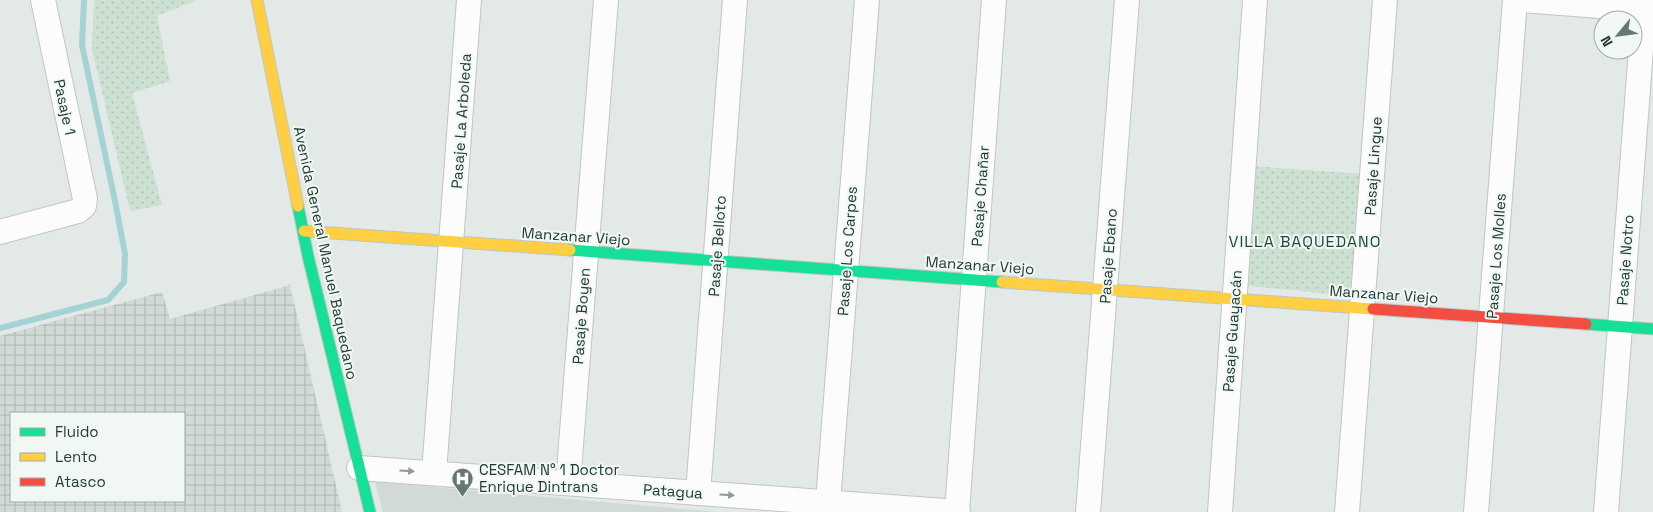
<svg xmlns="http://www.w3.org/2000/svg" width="1653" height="512" font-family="'Space Grotesk',sans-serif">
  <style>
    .built { fill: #d1dad6 }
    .industrial { fill: url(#industrial-grid); fill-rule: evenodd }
    .grass { fill: url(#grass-dots) }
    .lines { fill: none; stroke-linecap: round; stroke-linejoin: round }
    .stream { stroke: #a5d2d5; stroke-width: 6 }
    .street-casing { stroke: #c0c6c3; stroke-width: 26 }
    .fast-casing { stroke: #bfc6c3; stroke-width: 13 }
    .slow-casing { stroke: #bfc6c3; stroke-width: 13 }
    .jam-casing { stroke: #bfc6c3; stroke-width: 13 }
    .street { stroke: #fbfcfb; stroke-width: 24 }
    .fast { stroke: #16e098; stroke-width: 11 }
    .slow { stroke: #ffcf43; stroke-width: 11 }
    .jam { stroke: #f24e42; stroke-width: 11 }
    .oneway { fill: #8e9c97 }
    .labels { text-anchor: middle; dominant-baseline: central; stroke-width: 4; stroke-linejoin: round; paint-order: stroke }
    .street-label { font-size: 15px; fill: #223b33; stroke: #f1f8f4 }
    .poi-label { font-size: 15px; fill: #223b33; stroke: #f1f8f4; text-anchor: start }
    .neighbourhood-label { font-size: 16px; letter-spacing: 1px; fill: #1f4c3e; stroke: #f1f8f4 }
  </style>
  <defs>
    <pattern id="industrial-grid" width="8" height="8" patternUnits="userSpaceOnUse" patternTransform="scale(1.25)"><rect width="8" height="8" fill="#d1dad6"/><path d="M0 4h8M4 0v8" fill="none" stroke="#b3bcb8"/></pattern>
    <pattern id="grass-dots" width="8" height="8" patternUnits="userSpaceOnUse" patternTransform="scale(1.25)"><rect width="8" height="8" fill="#cde1d2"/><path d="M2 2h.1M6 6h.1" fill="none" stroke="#b0c2b5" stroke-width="1.8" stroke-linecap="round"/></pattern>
  </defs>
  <rect width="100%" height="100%" fill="#e3e9e6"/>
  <polygon class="built" points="375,482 718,512 383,512"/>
  <path class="industrial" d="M 290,285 L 342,512 L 0,512 L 0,336 L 162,292 L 170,319 ZM 11,413 L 184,413 L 184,501 L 11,501 Z"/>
  <g class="grass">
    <polygon points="94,0 197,0 157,16 170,81 132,93 162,205 130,211 92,49"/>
    <polygon points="1249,166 1364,174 1351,296 1240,285"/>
  </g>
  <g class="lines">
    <polyline class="stream" points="0,328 108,300 124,282 125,254 115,201 82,45 84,0"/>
    <defs>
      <g id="street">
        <polyline points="1521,0 1653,10"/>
        <polyline points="0,232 78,211 84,206 85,199 43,0"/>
        <polyline points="359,468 958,512"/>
        <polyline points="434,473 469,0"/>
        <polyline points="568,483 606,0"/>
        <polyline points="698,493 735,0"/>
        <polyline points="828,502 867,0"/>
        <polyline points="957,512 994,0"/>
        <polyline points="1088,512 1127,0"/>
        <polyline points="1220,512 1255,0"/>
        <polyline points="1347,512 1385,0"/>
        <polyline points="1476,512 1515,0"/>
        <polyline points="1606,512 1644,9"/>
      </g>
      <g id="fast">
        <polyline points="298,206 308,256 370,512"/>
        <polyline points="570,250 1002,282"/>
        <polyline points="1586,324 1653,329"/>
      </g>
      <g id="slow">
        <polyline points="257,0 298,206"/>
        <polyline points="304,231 570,250"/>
        <polyline points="1002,282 1373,309"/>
      </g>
      <polyline id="jam" points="1373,309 1586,324"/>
    </defs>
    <use href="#street" class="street-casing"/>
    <use href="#fast" class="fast-casing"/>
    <use href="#slow" class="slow-casing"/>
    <use href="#jam" class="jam-casing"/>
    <use href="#street" class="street"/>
    <use href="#fast" class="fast"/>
    <use href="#slow" class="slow"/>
    <use href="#jam" class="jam"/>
  </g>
  <defs><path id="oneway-solid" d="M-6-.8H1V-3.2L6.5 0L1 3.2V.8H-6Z" transform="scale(1.25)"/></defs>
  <g class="oneway">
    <use href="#oneway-solid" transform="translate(407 471) rotate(4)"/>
    <use href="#oneway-solid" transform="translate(727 495) rotate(4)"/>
  </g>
  <defs>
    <symbol id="hospital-pin" viewBox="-11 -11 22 30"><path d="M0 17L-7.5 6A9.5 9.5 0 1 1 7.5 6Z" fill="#667872" stroke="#f1f8f4"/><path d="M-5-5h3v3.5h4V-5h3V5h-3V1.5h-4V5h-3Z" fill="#fff"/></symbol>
  </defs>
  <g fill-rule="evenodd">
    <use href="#hospital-pin" x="450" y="466" width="25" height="34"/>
  </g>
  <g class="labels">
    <g class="street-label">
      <text transform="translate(65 107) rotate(78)">Pasaje 1</text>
      <text transform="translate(461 121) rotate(-86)">Pasaje La Arboleda</text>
      <text transform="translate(1373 166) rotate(-86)">Pasaje Lingue</text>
      <text transform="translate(980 196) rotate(-86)">Pasaje Chañar</text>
      <text transform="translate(576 236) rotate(4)">Manzanar Viejo</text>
      <text transform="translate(717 246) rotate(-86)">Pasaje Belloto</text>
      <text transform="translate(847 251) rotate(-86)">Pasaje Los Carpes</text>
      <text transform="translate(326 253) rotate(78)">Avenida General Manuel Baquedano</text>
      <text transform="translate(1108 256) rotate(-86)">Pasaje Ebano</text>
      <text transform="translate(1496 256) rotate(-86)">Pasaje Los Molles</text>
      <text transform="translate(1625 260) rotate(-86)">Pasaje Notro</text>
      <text transform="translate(980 265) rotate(4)">Manzanar Viejo</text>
      <text transform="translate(1384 294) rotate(4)">Manzanar Viejo</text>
      <text transform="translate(581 316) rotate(-86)">Pasaje Boyen</text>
      <text transform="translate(1232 331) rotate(-86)">Pasaje Guayacán</text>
      <text transform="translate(673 491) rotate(4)">Patagua</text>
    </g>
    <g class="poi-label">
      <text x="479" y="469">CESFAM N° 1 Doctor<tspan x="479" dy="17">Enrique Dintrans</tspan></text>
    </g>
    <g class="neighbourhood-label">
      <text x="1305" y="241">VILLA BAQUEDANO</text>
    </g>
  </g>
  <rect x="10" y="412" width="175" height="90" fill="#f1f8f4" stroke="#9eaca7"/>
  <rect x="20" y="428" width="25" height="8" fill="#16e098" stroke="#9eaca7"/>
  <text x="55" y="437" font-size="15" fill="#223b33">Fluido</text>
  <rect x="20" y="453" width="25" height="8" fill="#ffcf43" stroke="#9eaca7"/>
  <text x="55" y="462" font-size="15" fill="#223b33">Lento</text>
  <rect x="20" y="478" width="25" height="8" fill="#f24e42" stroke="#9eaca7"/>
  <text x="55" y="487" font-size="15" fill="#223b33">Atasco</text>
  <g transform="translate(1618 35) rotate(241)"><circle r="24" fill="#f1f8f4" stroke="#9eaca7"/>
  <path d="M0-4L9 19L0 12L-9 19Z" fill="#667872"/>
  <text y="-8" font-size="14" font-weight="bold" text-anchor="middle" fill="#223b33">N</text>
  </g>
</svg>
